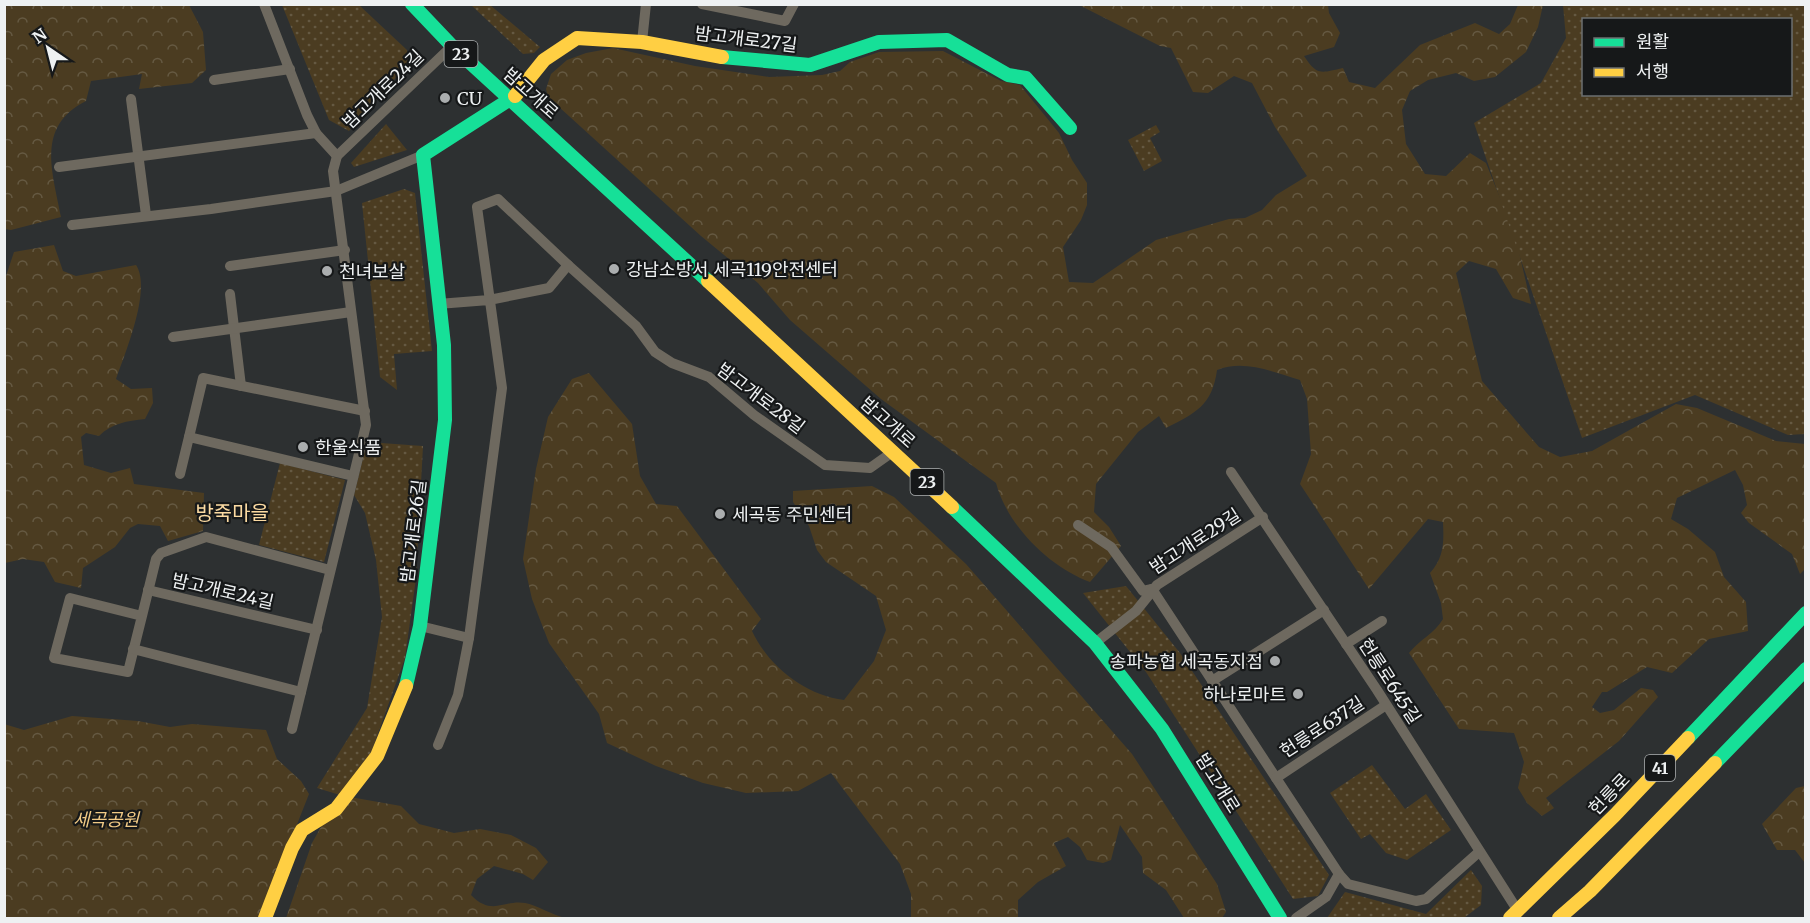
<svg xmlns="http://www.w3.org/2000/svg" width="1810" height="923" font-family="Merriweather,'Noto Sans KR',serif">
  <style>
    .forest { fill: url(#forest-crowns) }
    .park { fill: url(#park-dots); fill-rule: evenodd }
    .lines { fill: none; stroke-linecap: round; stroke-linejoin: round }
    .street { stroke: #6e695f; stroke-width: 10 }
    .fast { stroke: #16e098; stroke-width: 14 }
    .slow { stroke: #ffcf43; stroke-width: 14 }
    .poi-dot { fill: #aaadae; stroke: #161819; stroke-width: 2 }
    .labels { text-anchor: middle; dominant-baseline: central; stroke-width: 4.5; stroke-linejoin: round; paint-order: stroke }
    .shield { fill: #161819; stroke: #adb0b1; stroke-width: 1.5 }
    .shield-label { font-size: 16px; font-weight: bold; fill: #eef1f2 }
    .street-label { font-size: 18px; fill: #eef1f2; stroke: #161819 }
    .poi-label { font-size: 18px; fill: #eef1f2; stroke: #161819; text-anchor: start }
    .park-label { font-size: 18px; font-style: italic; fill: #f1ca86; stroke: #161819 }
    .neighbourhood-label { font-size: 20px; fill: #fbdaa2; stroke: #161819 }
  </style>
  <defs>
    <pattern id="forest-crowns" width="20" height="18" patternUnits="userSpaceOnUse" patternTransform="scale(1.5)"><rect width="20" height="18" fill="#4b3c21"/><path d="M2 6a3 3 0 1 1 6 0M12 15a3 3 0 1 1 6 0" fill="none" stroke="#655942"/></pattern>
    <pattern id="park-dots" width="8" height="8" patternUnits="userSpaceOnUse" patternTransform="scale(1.5)"><rect width="8" height="8" fill="#4b3c21"/><path d="M2 2h.1M6 6h.1" fill="none" stroke="#655942" stroke-width="1.8" stroke-linecap="round"/></pattern>
  </defs>
  <rect width="100%" height="100%" fill="#2d3031"/>
  <g class="forest">
    <path d="M 4,5 L 189,5 L 203,32 L 206,70 L 192,83 L 139,89 L 142,74 L 91,81 L 86,101 C 35,127 53,172 61,217 L 11,230 L 4,229 Z"/>
    <path d="M 1079,5 L 1328,5 L 1329,13 L 1340,33 L 1334,47 L 1304,56 C 1317,76 1321,73 1343,68 L 1349,82 L 1375,88 L 1420,45 L 1475,23 L 1499,34 L 1510,24 L 1518,5 L 1543,5 L 1538,27 L 1526,52 L 1495,77 L 1474,81 L 1456,73 L 1428,80 L 1410,91 L 1402,110 L 1406,144 L 1425,174 L 1446,176 L 1470,153 L 1486,163 L 1515,235 L 1531,304 L 1513,298 L 1496,269 L 1469,261 L 1456,273 L 1482,381 L 1539,447 L 1560,457 L 1592,451 L 1676,404 L 1697,408 L 1776,441 L 1805,444 L 1805,569 L 1800,574 L 1792,554 L 1749,523 L 1741,513 L 1747,505 L 1743,485 L 1735,470 L 1677,498 L 1671,519 L 1688,529 L 1715,552 L 1724,577 L 1746,602 L 1748,631 L 1709,639 L 1672,673 L 1647,667 L 1607,692 L 1602,692 L 1592,707 L 1600,713 L 1614,710 L 1641,688 L 1653,690 L 1658,697 L 1619,741 L 1546,798 L 1554,808 L 1542,816 L 1527,803 L 1518,788 L 1524,762 L 1514,733 L 1459,729 L 1409,653 C 1420,639 1434,634 1443,619 L 1441,603 L 1430,573 C 1444,557 1444,543 1443,522 L 1428,519 L 1369,589 L 1300,484 L 1311,454 L 1307,399 L 1300,380 C 1273,372 1244,359 1217,370 C 1212,406 1195,413 1166,428 L 1159,416 L 1138,432 L 1096,484 L 1094,512 L 1109,527 L 1121,546 L 1090,582 C 1049,567 1007,525 996,483 L 881,399 L 790,320 L 758,283 L 701,236 L 548,97 L 546,89 L 551,74 L 567,60 L 586,53 L 613,48 L 695,66 L 769,77 L 822,75 L 840,71 L 850,62 L 879,52 L 943,51 L 1001,81 L 1020,85 L 1059,133 L 1072,160 L 1087,183 L 1087,205 L 1081,220 L 1063,247 L 1069,282 L 1093,283 L 1156,240 L 1229,219 L 1245,218 L 1262,210 L 1276,195 L 1307,176 L 1275,127 L 1252,83 L 1234,76 L 1208,93 L 1193,92 L 1171,48 L 1160,46 Z"/>
    <path d="M 54,245 L 63,271 L 76,276 L 136,265 C 152,289 125,353 116,379 L 131,389 L 152,388 L 153,403 L 145,419 C 127,421 112,423 99,436 L 86,433 L 81,437 L 84,465 L 111,473 L 130,468 L 134,484 L 204,493 L 203,531 L 168,541 L 160,526 L 138,524 L 130,528 L 115,547 L 83,568 L 81,588 L 55,582 L 44,562 L 23,559 L 5,563 L 5,279 L 14,252 Z"/>
    <path d="M 589,373 L 632,424 L 640,476 L 656,504 L 677,506 L 761,619 L 752,631 C 769,667 805,695 844,700 L 874,661 L 886,630 L 876,596 L 826,562 L 817,550 L 809,526 L 793,502 L 793,491 L 872,486 L 894,497 L 966,564 L 1132,754 L 1217,884 L 1226,912 L 1222,918 L 1184,918 L 1166,890 L 1143,873 L 1142,857 L 1120,825 L 1111,860 L 1103,863 L 1087,860 L 1080,847 L 1068,837 L 1054,843 L 1066,866 L 1038,882 L 1018,900 L 1018,918 L 911,918 L 911,894 L 900,864 L 831,773 L 798,791 L 746,793 L 703,783 L 656,766 L 607,743 L 599,714 L 549,643 L 532,599 L 523,559 L 536,469 L 548,417 L 572,379 Z"/>
    <polygon points="72,716 138,721 170,727 192,724 266,730 277,759 301,781 309,794 260,918 5,918 4,724 24,730"/>
    <polygon points="1805,786 1806,786 1805,863 1795,850 1777,850 1762,824 1796,788"/>
    <path d="M 350,797 L 401,806 L 419,824 L 454,833 L 480,829 L 511,835 L 536,848 L 548,862 L 533,880 L 523,874 L 494,866 L 477,879 L 471,895 C 492,917 505,899 525,903 C 536,905 553,915 565,918 L 286,918 L 312,843 L 330,811 Z"/>
  </g>
  <g class="park">
    <polygon points="282,5 359,5 407,50 408,64 349,131 329,120"/>
    <polygon points="471,5 490,5 540,47 534,53 523,54"/>
    <path d="M 1563,5 L 1805,5 L 1805,434 L 1788,435 L 1695,395 L 1582,438 L 1474,123 L 1541,83 L 1566,38 ZM 1584,20 L 1790,20 L 1790,94 L 1584,94 Z"/>
    <polygon points="386,124 407,150 354,167 351,163"/>
    <polygon points="1156,125 1160,132 1150,138 1162,161 1144,171 1128,140"/>
    <polygon points="404,189 415,193 432,351 394,354 397,390 380,377 362,203"/>
    <polygon points="367,442 423,446 416,578 405,658 371,753 340,795 317,788 367,708 382,617 376,560 365,513 354,495"/>
    <polygon points="280,463 345,480 324,562 259,545"/>
    <polygon points="1126,586 1180,653 1329,875 1318,896 1293,899 1146,672 1083,593"/>
    <polygon points="1372,765 1405,809 1426,794 1451,830 1407,860 1386,853 1370,834 1361,839 1330,793"/>
    <polygon points="1471,870 1482,886 1481,905 1464,918 1327,918 1345,892 1426,914"/>
  </g>
  <g class="lines">
    <g class="street">
      <polyline points="264,4 307,115 316,133 337,156"/>
      <polyline points="702,4 785,21 794,4"/>
      <polyline points="642,42 646,4"/>
      <polyline points="214,80 290,69"/>
      <polyline points="131,99 146,215"/>
      <polyline points="59,167 316,133"/>
      <polyline points="72,225 211,209 336,191 423,155"/>
      <polyline points="568,265 636,326 655,352 672,363 709,377 754,415 825,465 870,468 894,451"/>
      <polyline points="230,266 345,250"/>
      <polyline points="230,294 241,386"/>
      <polyline points="173,337 351,312"/>
      <polyline points="189,437 203,378 365,411"/>
      <polyline points="1231,472 1377,690 1518,911"/>
      <polyline points="180,474 189,437 353,476"/>
      <polyline points="1078,525 1111,547 1143,591 1152,589"/>
      <polyline points="1152,589 1339,874"/>
      <polyline points="148,590 317,630"/>
      <polyline points="142,616 128,672 54,658 70,598 142,616 156,559 161,553 206,537 330,570"/>
      <polyline points="420,626 469,638"/>
      <polyline points="1095,643 1136,611 1157,585 1263,517"/>
      <polyline points="1346,644 1382,621"/>
      <polyline points="133,649 301,692"/>
      <polyline points="1212,681 1324,610"/>
      <polyline points="292,729 366,425 333,171 337,156 452,46"/>
      <polyline points="438,745 458,695 469,638 502,388 477,207 498,199 568,265 549,288 489,300 438,304"/>
      <polyline points="1276,778 1386,705"/>
      <polyline points="1296,918 1326,897 1339,874 1348,884 1416,901 1426,899 1479,852"/>
    </g>
    <g class="fast">
      <polyline points="412,4 452,46 708,281"/>
      <polyline points="722,57 810,65 879,42 947,40 1008,75 1026,78 1070,128"/>
      <polyline points="952,507 1095,643 1162,729 1280,918"/>
      <polyline points="406,686 420,626 445,420 444,345 423,155 515,96"/>
      <polyline points="1688,738 1806,613"/>
      <polyline points="1715,763 1806,669"/>
    </g>
    <g class="slow">
      <polyline points="515,96 544,60 577,38 642,42 722,57"/>
      <polyline points="708,281 952,507"/>
      <polyline points="265,918 292,848 302,830 336,809 377,756 406,686"/>
      <polyline points="1510,918 1615,815 1688,738"/>
      <polyline points="1559,918 1590,891 1715,763"/>
    </g>
  </g>
  <g class="poi-dot">
    <circle cx="445" cy="98" r="6"/>
    <circle cx="614" cy="269" r="6"/>
    <circle cx="327" cy="271" r="6"/>
    <circle cx="303" cy="447" r="6"/>
    <circle cx="720" cy="514" r="6"/>
    <circle cx="1275" cy="661" r="6"/>
    <circle cx="1298" cy="694" r="6"/>
  </g>
  <g class="labels">
    <g class="shield">
      <rect x="444.5" y="41" width="33" height="26" rx="4.5"/>
      <rect x="910.5" y="469" width="33" height="26" rx="4.5"/>
      <rect x="1645" y="755" width="30" height="26" rx="4.5"/>
    </g>
    <g class="shield-label">
      <text x="461" y="54">23</text>
      <text x="927" y="482">23</text>
      <text x="1660" y="768">41</text>
    </g>
    <g class="street-label">
      <text transform="translate(746 39) rotate(7)">밤고개로27길</text>
      <text transform="translate(383 89) rotate(-44)">밤고개로24길</text>
      <text transform="translate(531 93) rotate(42)">밤고개로</text>
      <text transform="translate(761 398) rotate(37)">밤고개로28길</text>
      <text transform="translate(888 422) rotate(42)">밤고개로</text>
      <text transform="translate(413 531) rotate(-83)">밤고개로26길</text>
      <text transform="translate(1195 541) rotate(-33)">밤고개로29길</text>
      <text transform="translate(223 591) rotate(13)">밤고개로24길</text>
      <text transform="translate(1390 681) rotate(57)">헌릉로645길</text>
      <text transform="translate(1322 727) rotate(-33)">헌릉로637길</text>
      <text transform="translate(1218 783) rotate(58)">밤고개로</text>
      <text transform="translate(1609 794) rotate(-46)">헌릉로</text>
    </g>
    <g class="poi-label">
      <text x="457" y="98">CU</text>
      <text x="626" y="269">강남소방서 세곡119안전센터</text>
      <text x="339" y="271">천녀보살</text>
      <text x="315" y="447">한울식품</text>
      <text x="732" y="514">세곡동 주민센터</text>
      <text x="1263" y="661" text-anchor="end">송파농협 세곡동지점</text>
      <text x="1286" y="694" text-anchor="end">하나로마트</text>
    </g>
    <g class="park-label">
      <text x="106" y="819">세곡공원</text>
    </g>
    <g class="neighbourhood-label">
      <text x="232" y="512">방죽마을</text>
    </g>
  </g>
  <rect width="1810" height="923" fill="none" stroke="#eef1f2" stroke-width="12"/>
  <rect x="1582" y="18" width="210" height="78" fill="#161819" stroke="#6c6f70" stroke-width="1.5"/>
  <rect x="1594" y="38" width="30" height="9" fill="#16e098" stroke="#6c6f70" stroke-width="1.5"/>
  <text x="1636" y="48" font-size="18" fill="#eef1f2">원활</text>
  <rect x="1594" y="68" width="30" height="9" fill="#ffcf43" stroke="#6c6f70" stroke-width="1.5"/>
  <text x="1636" y="78" font-size="18" fill="#eef1f2">서행</text>
  <g transform="translate(48 48) rotate(325)" stroke="#161819" stroke-width="4.5" paint-order="stroke">
  <path d="M0-4.5L10 22L0 15L-10 22Z" fill="#eef1f2"/>
  <text y="-9" font-size="16" font-weight="bold" text-anchor="middle" fill="#eef1f2">N</text>
  </g>
</svg>
